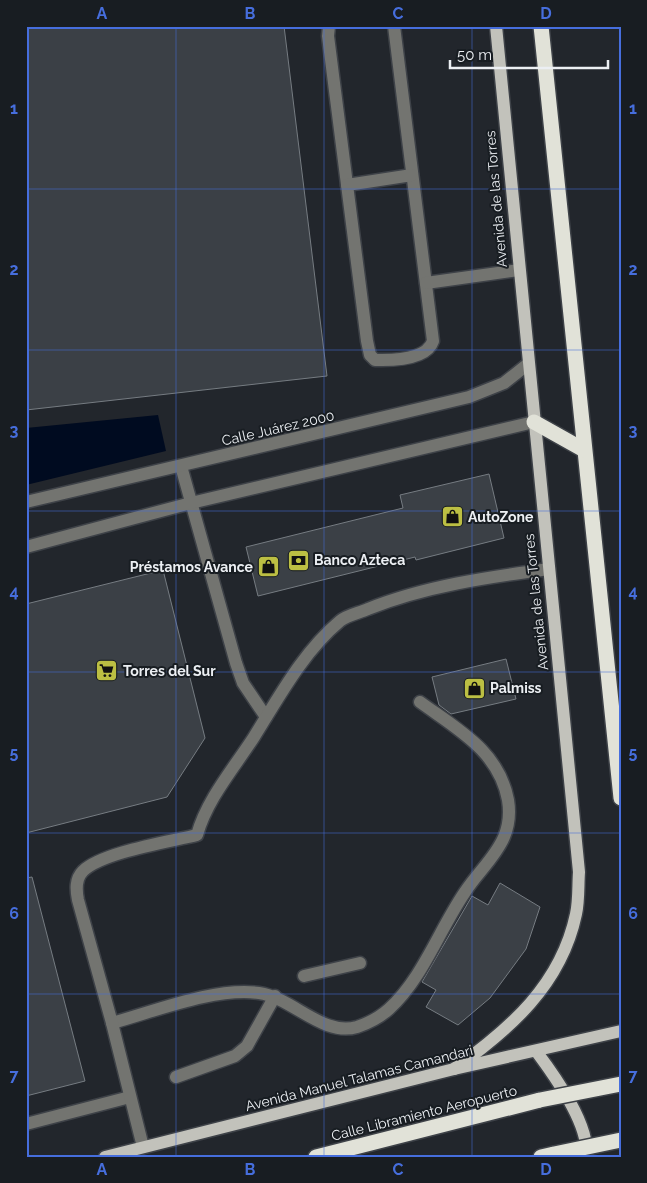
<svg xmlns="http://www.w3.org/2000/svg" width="647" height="1183" font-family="Raleway,sans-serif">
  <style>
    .water { fill: #000b20 }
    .building { fill: #3b4046; stroke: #767c82 }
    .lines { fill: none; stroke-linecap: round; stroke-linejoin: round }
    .minor-casing { stroke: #3e4248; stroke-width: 15 }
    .major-casing { stroke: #3e4248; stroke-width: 15 }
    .highway-casing { stroke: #3e4248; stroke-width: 18 }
    .minor { stroke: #737470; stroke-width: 12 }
    .major { stroke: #c2c2bb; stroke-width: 12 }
    .highway { stroke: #e1e2d8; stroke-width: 15 }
    .highway-bridge-casing { stroke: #3e4248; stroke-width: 18; stroke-linecap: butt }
    .highway-bridge { stroke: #e1e2d8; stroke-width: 15 }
    .grid { fill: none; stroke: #466edd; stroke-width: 1; stroke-opacity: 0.55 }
    .labels { text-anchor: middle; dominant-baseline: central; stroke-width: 4; stroke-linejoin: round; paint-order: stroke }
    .street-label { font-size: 14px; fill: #eceff3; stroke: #181d22 }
    .poi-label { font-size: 14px; font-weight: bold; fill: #eceff3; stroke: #181d22; text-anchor: start }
    .neatline { fill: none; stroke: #466edd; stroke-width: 2 }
    .grid-label { font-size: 16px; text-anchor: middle; font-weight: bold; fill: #466edd }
  </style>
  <rect width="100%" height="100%" fill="#22262c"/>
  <polygon class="water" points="158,415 166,451 26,485 26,428"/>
  <g class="building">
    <polygon points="26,26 284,26 327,376 26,410"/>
    <polygon points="489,474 504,538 416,560 415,557 258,596 246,547 403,508 400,495"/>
    <polygon points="163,570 205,738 167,797 26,833 26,604"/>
    <polygon points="506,659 516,699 451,714 439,705 432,677"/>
    <polygon points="32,877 85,1081 26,1096 26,878"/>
    <polygon points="500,883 540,907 526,949 490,998 458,1025 426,1007 436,990 422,982 472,896 488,905"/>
  </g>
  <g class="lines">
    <defs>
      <g id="minor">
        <path d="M 329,26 L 328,36 L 367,341 L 370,355 L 375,360 L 382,360 C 397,360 427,359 433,341 L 394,26"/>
        <polyline points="347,185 412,175"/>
        <polyline points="426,283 519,270"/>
        <polyline points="181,466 236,663 243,683 266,717"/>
        <polyline points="26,502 469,397 504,383 528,364"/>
        <polyline points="26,547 191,503 534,422"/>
        <polyline points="304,976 360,963"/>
        <path d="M 112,1023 C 156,1011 214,987 259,993 C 293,998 323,1037 357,1027 C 369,1023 379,1018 389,1009 C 423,978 439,930 465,892 C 477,873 495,858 504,837 C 509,825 510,812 508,800 C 499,751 457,729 420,702"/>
        <polyline points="176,1077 235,1056 247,1046 275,996"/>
        <polyline points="26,1124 130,1097"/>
        <path d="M 143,1147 L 112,1023 L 78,900 C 76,890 75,879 83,871 C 103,852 169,842 197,835 C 207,799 234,768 254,737 C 279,697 303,652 340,621 C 347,615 359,613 368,609 C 425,586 489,577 549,569"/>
      </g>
      <g id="major">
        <path d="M 536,1051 C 554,1075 591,1126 586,1157"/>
        <path d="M 454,1069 C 510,1029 561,985 576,914 C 579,901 578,885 579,872 L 496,26"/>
        <polyline points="105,1157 454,1069 621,1031"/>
      </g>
      <g id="highway">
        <polyline points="541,26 621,798"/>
        <polyline points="534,422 584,450"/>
        <polyline points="316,1157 540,1100"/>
        <polyline points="541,1157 554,1154"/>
      </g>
    </defs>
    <use href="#minor" class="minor-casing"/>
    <use href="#major" class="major-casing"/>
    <use href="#highway" class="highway-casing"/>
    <use href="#minor" class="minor"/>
    <use href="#major" class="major"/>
    <use href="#highway" class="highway"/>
    <defs>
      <g id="highway-bridge">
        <polyline points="540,1100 621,1084"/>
        <polyline points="554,1154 621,1140"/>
      </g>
    </defs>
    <use href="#highway-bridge" class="highway-bridge-casing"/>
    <use href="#highway-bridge" class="highway-bridge"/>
  </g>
  <path class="grid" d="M 176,26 L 176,1157M 324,26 L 324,1157M 472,26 L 472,1157M 26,189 L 621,189M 26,350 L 621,350M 26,511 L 621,511M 26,672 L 621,672M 26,833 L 621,833M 26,994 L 621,994"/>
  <defs>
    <symbol id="shop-square" viewBox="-11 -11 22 22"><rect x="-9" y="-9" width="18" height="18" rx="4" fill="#bcbf43" stroke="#181d22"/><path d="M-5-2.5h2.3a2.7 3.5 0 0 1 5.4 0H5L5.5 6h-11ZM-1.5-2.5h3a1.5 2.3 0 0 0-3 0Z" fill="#111"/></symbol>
    <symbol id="bank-square" viewBox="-11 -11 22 22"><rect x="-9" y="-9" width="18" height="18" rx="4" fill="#bcbf43" stroke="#181d22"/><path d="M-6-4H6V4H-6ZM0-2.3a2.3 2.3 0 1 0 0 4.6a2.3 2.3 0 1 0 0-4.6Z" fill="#111"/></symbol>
    <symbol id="supermarket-square" viewBox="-11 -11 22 22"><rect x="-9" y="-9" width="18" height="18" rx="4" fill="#bcbf43" stroke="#181d22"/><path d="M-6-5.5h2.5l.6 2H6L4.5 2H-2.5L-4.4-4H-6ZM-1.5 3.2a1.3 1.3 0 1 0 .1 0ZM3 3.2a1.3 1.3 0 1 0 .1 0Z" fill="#111"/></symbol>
  </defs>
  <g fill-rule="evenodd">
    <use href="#shop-square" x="440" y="504" width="25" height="25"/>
    <use href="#bank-square" x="286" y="548" width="25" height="25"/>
    <use href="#shop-square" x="256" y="554" width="25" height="25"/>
    <use href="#supermarket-square" x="94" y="658" width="25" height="25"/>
    <use href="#shop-square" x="462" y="676" width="25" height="25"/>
  </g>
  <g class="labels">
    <g class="street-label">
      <text transform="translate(496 199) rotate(-95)">Avenida de las Torres</text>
      <text transform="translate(278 428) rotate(-13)">Calle Juárez 2000</text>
      <text transform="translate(536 602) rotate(-96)">Avenida de las Torres</text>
      <text transform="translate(359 1078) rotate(-14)">Avenida Manuel Talamas Camandari</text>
      <text transform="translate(424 1113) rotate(-14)">Calle Libramiento Aeropuerto</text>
    </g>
    <g class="poi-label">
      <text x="468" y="517">AutoZone</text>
      <text x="314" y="560">Banco Azteca</text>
      <text x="253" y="567" text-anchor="end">Préstamos Avance</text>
      <text x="123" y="671">Torres del Sur</text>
      <text x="490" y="688">Palmiss</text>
    </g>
  </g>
  <rect width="647" height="1183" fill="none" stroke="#181d22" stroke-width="55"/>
  <path d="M450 60v8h158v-8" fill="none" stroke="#eceff3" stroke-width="2.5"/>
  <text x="457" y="60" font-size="15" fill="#eceff3" stroke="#181d22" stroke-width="4" paint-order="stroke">50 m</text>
  <rect x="28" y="28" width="592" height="1128" class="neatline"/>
  <g class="grid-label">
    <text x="102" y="19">A</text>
    <text x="250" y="19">B</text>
    <text x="398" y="19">C</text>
    <text x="546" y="19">D</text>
    <text x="14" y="114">1</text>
    <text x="633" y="114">1</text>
    <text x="14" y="275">2</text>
    <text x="633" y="275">2</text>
    <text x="14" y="436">3</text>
    <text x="633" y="436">3</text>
    <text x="14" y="597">4</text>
    <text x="633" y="597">4</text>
    <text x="14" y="758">5</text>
    <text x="633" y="758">5</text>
    <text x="14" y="919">6</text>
    <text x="633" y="919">6</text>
    <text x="14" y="1081">7</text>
    <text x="633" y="1081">7</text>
    <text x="102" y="1175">A</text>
    <text x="250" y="1175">B</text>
    <text x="398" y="1175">C</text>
    <text x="546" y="1175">D</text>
  </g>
</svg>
